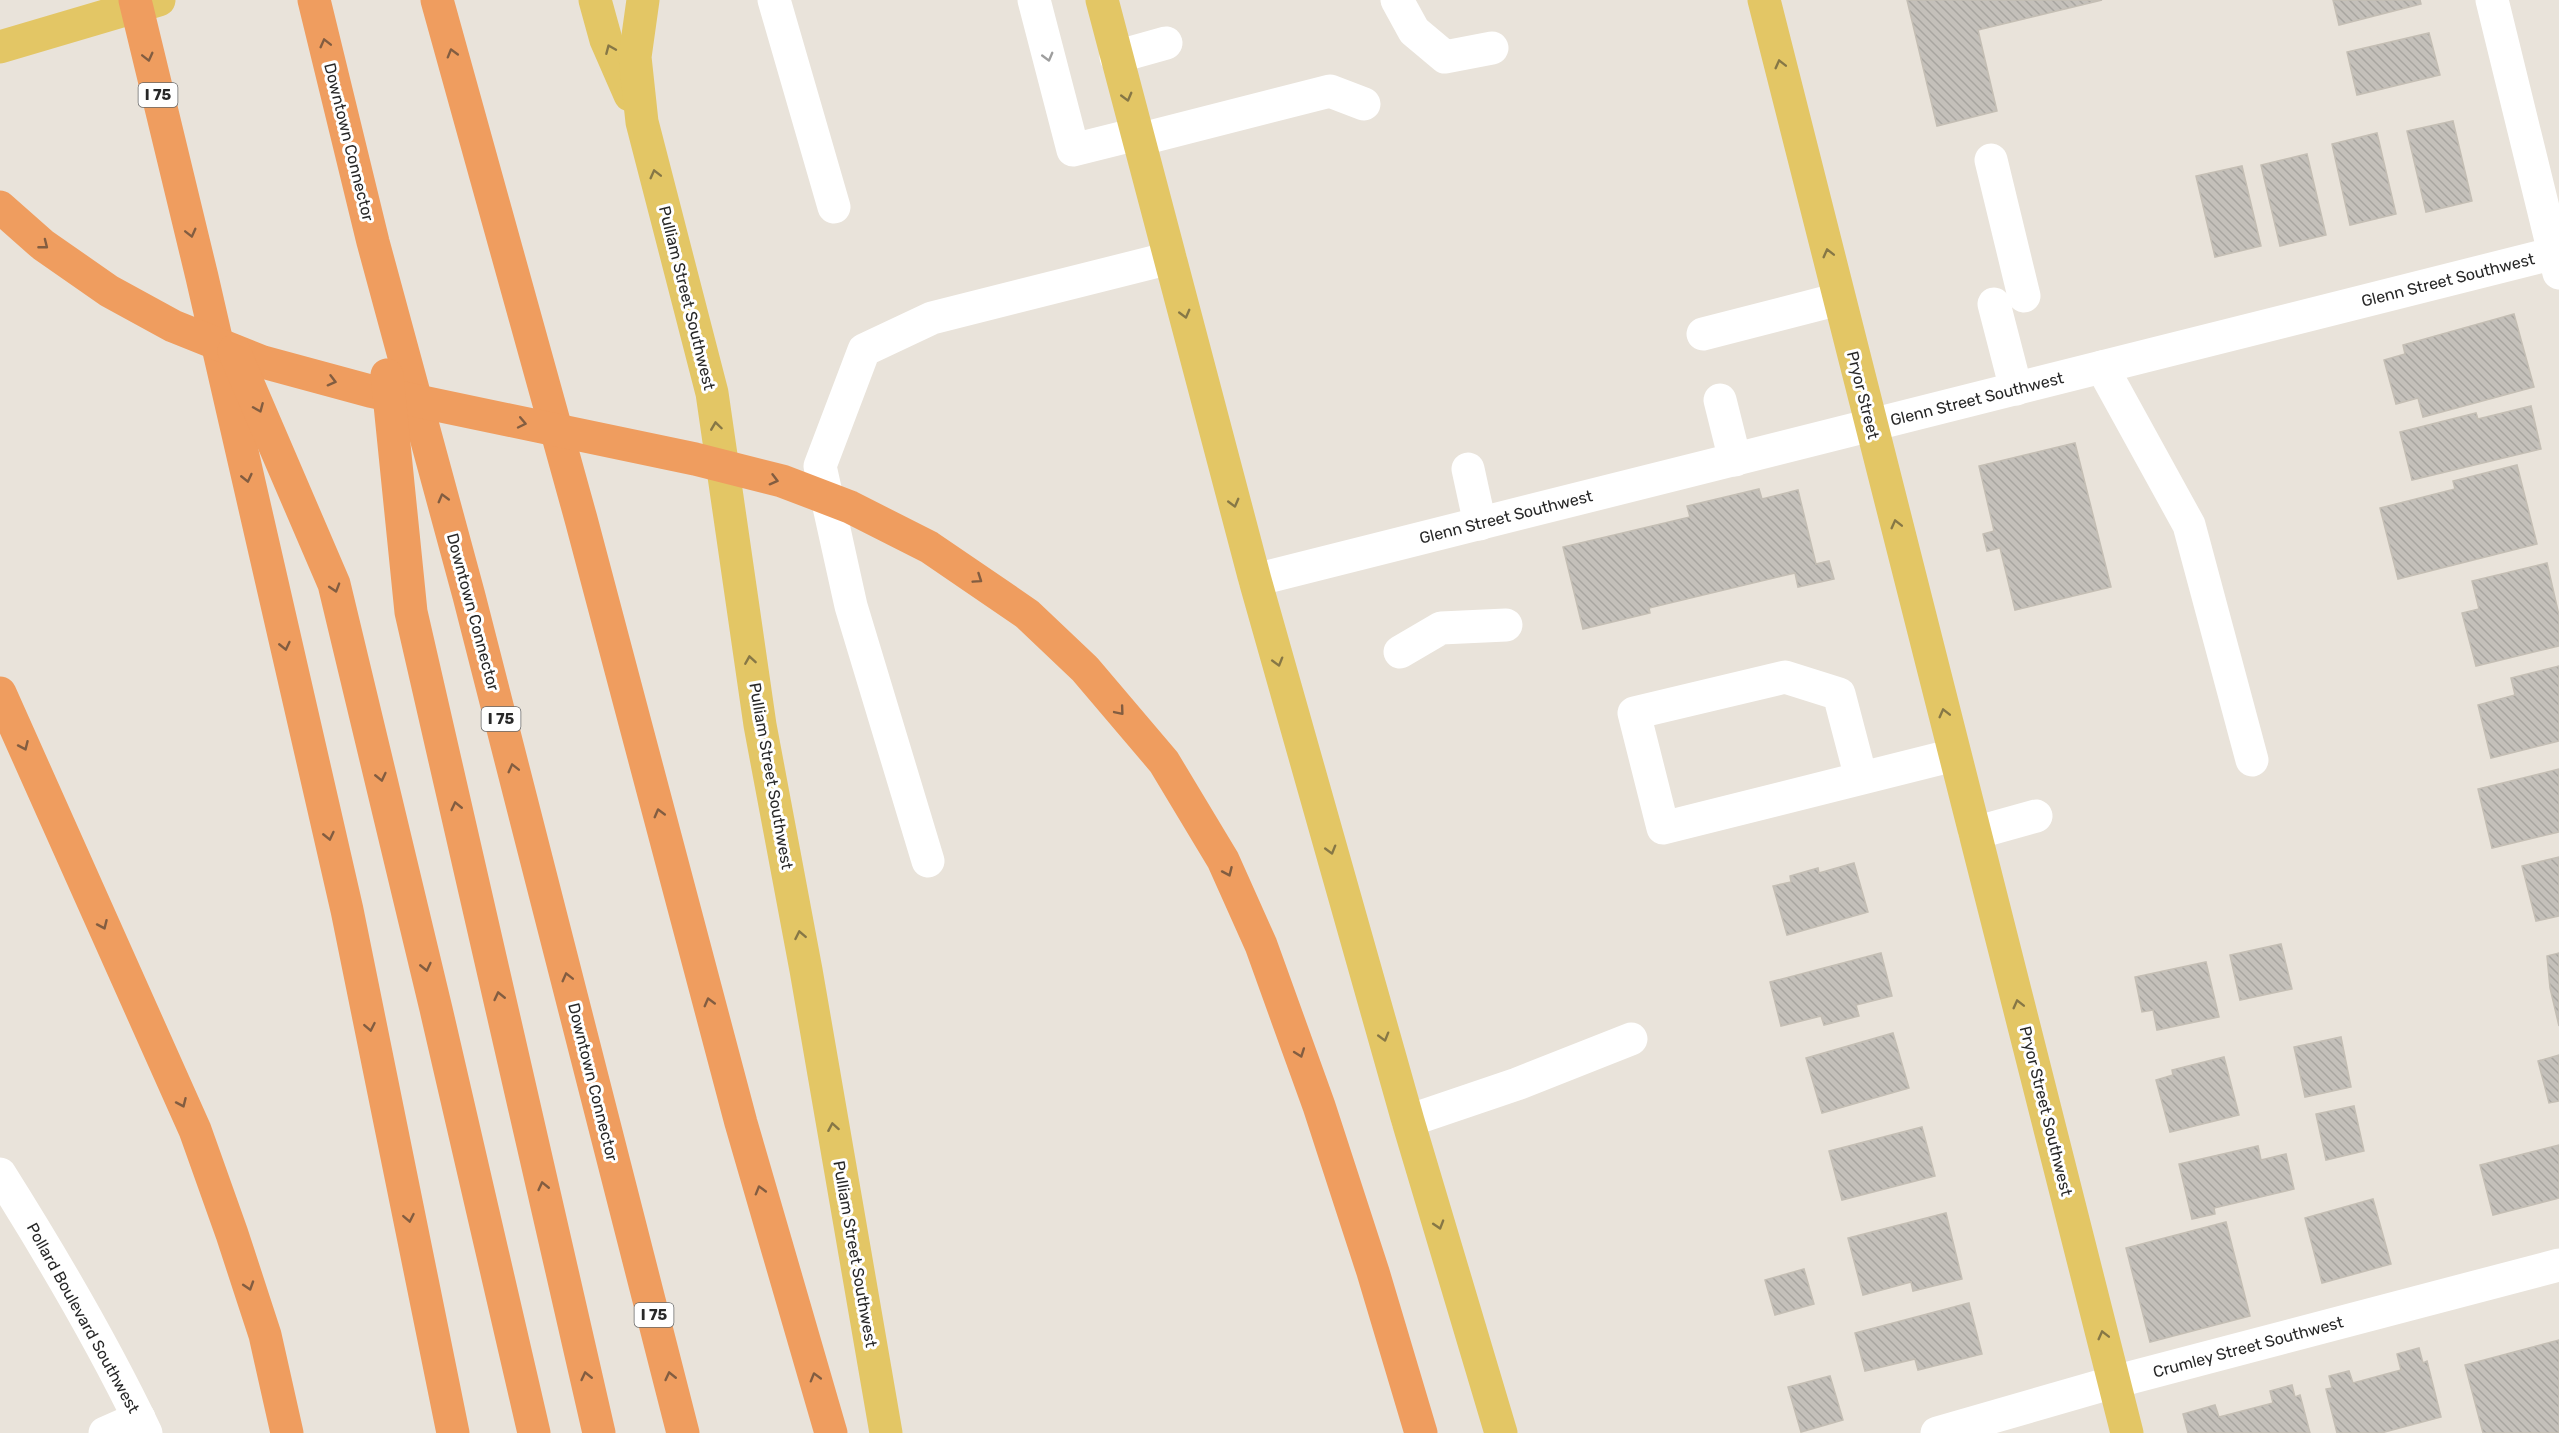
<svg xmlns="http://www.w3.org/2000/svg" width="2559" height="1433" font-family="Rubik,sans-serif">
  <style>
    .building { fill: url(#building-back-hatch); stroke: #c4beb4; stroke-width: 1.5 }
    .lines { fill: none; stroke-linecap: round; stroke-linejoin: round }
    .minor { stroke: #fff; stroke-width: 33 }
    .major { stroke: #e3c665; stroke-width: 33 }
    .highway { stroke: #ef9d5f; stroke-width: 33 }
    .oneway { stroke: #825d41 }
    .oneway2 { stroke: #867746 }
    .oneway3 { stroke: #9e9e9e }
    .labels { text-anchor: middle; dominant-baseline: central; stroke-width: 6; stroke-linejoin: round; paint-order: stroke }
    .shield { fill: #fff; stroke: #686868; stroke-width: 1.5 }
    .shield-label { font-size: 15px; font-weight: bold; fill: #282828 }
    .street-label { font-size: 16px; fill: #282828; stroke: #fff }
  </style>
  <defs>
    <pattern id="building-back-hatch" width="6" height="6" patternUnits="userSpaceOnUse" patternTransform="scale(1.5)"><rect width="6" height="6" fill="#c4c0ba"/><path d="M-1 5l2 2M0 0l6 6M5-1l2 2" fill="none" stroke="#a8a5a0"/></pattern>
  </defs>
  <rect width="100%" height="100%" fill="#e9e3da"/>
  <g class="building">
    <polygon points="1907,0 2102,0 1978,30 1997,111 1937,126"/>
    <polygon points="2333,0 2420,0 2421,4 2339,25"/>
    <polygon points="2429,33 2440,75 2357,95 2347,52"/>
    <polygon points="2453,121 2472,201 2426,212 2407,131"/>
    <polygon points="2377,133 2396,214 2350,225 2332,144"/>
    <polygon points="2307,154 2326,235 2280,246 2261,165"/>
    <polygon points="2242,166 2261,246 2215,257 2196,176"/>
    <polygon points="2514,314 2534,387 2423,417 2418,398 2396,404 2384,360 2405,354 2403,345"/>
    <polygon points="2531,406 2541,449 2412,480 2400,432 2476,413 2478,419"/>
    <polygon points="2075,443 2111,587 2015,610 2000,548 1987,551 1983,534 1994,531 1979,466"/>
    <polygon points="2517,465 2537,544 2398,579 2380,508 2455,489 2453,481"/>
    <polygon points="1759,489 1762,499 1798,490 1816,564 1829,561 1834,579 1798,587 1795,573 1649,608 1650,613 1583,629 1563,547 1690,517 1687,506"/>
    <polygon points="2547,563 2559,615 2559,646 2476,666 2462,613 2479,609 2472,581"/>
    <polygon points="2559,666 2559,741 2491,758 2478,705 2515,695 2511,678"/>
    <polygon points="2559,769 2559,832 2492,848 2478,789"/>
    <polygon points="2559,857 2559,916 2536,921 2522,866"/>
    <polygon points="1854,863 1868,912 1787,935 1773,886 1791,882 1790,876 1818,868 1819,873"/>
    <polygon points="2281,944 2292,989 2240,1000 2230,955"/>
    <polygon points="1881,953 1892,996 1856,1005 1859,1016 1824,1025 1821,1016 1781,1026 1770,982"/>
    <polygon points="2559,953 2559,1026 2550,988 2547,956"/>
    <polygon points="2206,962 2219,1017 2157,1030 2153,1010 2142,1012 2135,977"/>
    <polygon points="1893,1033 1909,1088 1822,1113 1806,1058"/>
    <polygon points="2341,1037 2351,1087 2305,1097 2294,1047"/>
    <polygon points="2559,1055 2559,1101 2549,1103 2538,1061"/>
    <polygon points="2224,1057 2239,1115 2170,1132 2156,1080 2173,1075 2172,1070"/>
    <polygon points="2354,1106 2364,1151 2326,1160 2316,1114"/>
    <polygon points="1922,1127 1935,1176 1842,1200 1829,1151"/>
    <polygon points="2559,1145 2559,1198 2493,1215 2480,1165"/>
    <polygon points="2258,1146 2261,1160 2286,1154 2294,1189 2214,1208 2215,1214 2192,1219 2179,1164"/>
    <polygon points="2373,1199 2391,1264 2322,1283 2305,1218"/>
    <polygon points="1946,1213 1962,1279 1913,1291 1911,1282 1863,1295 1848,1238"/>
    <polygon points="2226,1222 2250,1316 2150,1342 2126,1248"/>
    <polygon points="1804,1269 1814,1304 1775,1315 1765,1280"/>
    <polygon points="1969,1303 1982,1354 1918,1370 1915,1359 1865,1371 1855,1333"/>
    <polygon points="2559,1340 2559,1433 2483,1433 2465,1365"/>
    <polygon points="2419,1348 2423,1363 2427,1361 2441,1417 2381,1433 2337,1433 2326,1389 2332,1388 2329,1376 2349,1371 2353,1383 2401,1370 2397,1354"/>
    <polygon points="1830,1376 1843,1420 1801,1432 1788,1387"/>
    <polygon points="2292,1385 2295,1397 2300,1395 2310,1433 2188,1433 2183,1414 2215,1405 2219,1417 2273,1403 2270,1391"/>
  </g>
  <g class="lines">
    <g class="minor">
      <polyline points="774,0 834,207"/>
      <polyline points="1034,0 1073,150 1137,134"/>
      <polyline points="1397,0 1414,31 1445,57 1492,48"/>
      <polyline points="2492,0 2559,273"/>
      <polyline points="1116,57 1166,43"/>
      <polyline points="1138,140 1330,91 1364,104"/>
      <polyline points="1991,160 2024,296"/>
      <polyline points="1994,304 2016,389"/>
      <polyline points="1703,334 1839,299"/>
      <polyline points="2102,367 2189,525 2252,760"/>
      <polyline points="1720,400 1735,460"/>
      <polyline points="1468,469 1480,524"/>
      <polyline points="1255,580 2559,252"/>
      <polyline points="1400,652 1441,628 1506,625"/>
      <polyline points="1861,778 1839,694 1785,677 1634,713 1663,828 1954,755"/>
      <polyline points="1975,833 2036,816"/>
      <polyline points="928,861 851,606 820,466 864,350 932,318 1170,258"/>
      <polyline points="1408,1121 1517,1084 1631,1039"/>
      <path d="M 0,1174 C 53,1258 103,1343 146,1433"/>
      <polyline points="105,1433 139,1418"/>
      <polyline points="1937,1433 2114,1382 2559,1265"/>
    </g>
    <g class="major">
      <polyline points="595,0 606,40 630,95"/>
      <polyline points="643,0 635,57 642,122 712,393 760,725 806,970 886,1433"/>
      <polyline points="1102,0 1255,580 1408,1121 1501,1433"/>
      <polyline points="1764,0 2127,1433"/>
      <polyline points="0,47 159,0"/>
    </g>
    <g class="highway">
      <polyline points="135,0 202,277 347,910 453,1433"/>
      <polyline points="314,0 373,242 469,596 683,1433"/>
      <polyline points="437,0 581,519 741,1123 831,1433"/>
      <polyline points="0,207 43,245 109,291 173,326 263,362 370,391 695,459 782,481 850,507 929,547 1027,614 1085,669 1164,762 1223,860 1261,945 1319,1106 1373,1272 1421,1433"/>
      <polyline points="234,351 334,584 436,1009 534,1433"/>
      <polyline points="387,375 411,612 599,1433"/>
      <polyline points="0,693 195,1130 232,1234 265,1335 287,1433"/>
    </g>
  </g>
  <defs><path id="oneway-chevron" d="M-2-3.5L2.5 0L-2 3.5" fill="none" stroke-width="1.6" stroke-linecap="round" stroke-linejoin="round" transform="scale(1.5)"/></defs>
  <g class="oneway">
    <use href="#oneway-chevron" transform="translate(325 43) rotate(-104)"/>
    <use href="#oneway-chevron" transform="translate(452 53) rotate(-106)"/>
    <use href="#oneway-chevron" transform="translate(148 57) rotate(76)"/>
    <use href="#oneway-chevron" transform="translate(191 233) rotate(76)"/>
    <use href="#oneway-chevron" transform="translate(44 245) rotate(38)"/>
    <use href="#oneway-chevron" transform="translate(332 381) rotate(15)"/>
    <use href="#oneway-chevron" transform="translate(259 408) rotate(67)"/>
    <use href="#oneway-chevron" transform="translate(522 423) rotate(12)"/>
    <use href="#oneway-chevron" transform="translate(247 478) rotate(77)"/>
    <use href="#oneway-chevron" transform="translate(774 480) rotate(15)"/>
    <use href="#oneway-chevron" transform="translate(443 498) rotate(-105)"/>
    <use href="#oneway-chevron" transform="translate(978 579) rotate(34)"/>
    <use href="#oneway-chevron" transform="translate(335 588) rotate(73)"/>
    <use href="#oneway-chevron" transform="translate(285 646) rotate(77)"/>
    <use href="#oneway-chevron" transform="translate(1120 711) rotate(50)"/>
    <use href="#oneway-chevron" transform="translate(24 746) rotate(66)"/>
    <use href="#oneway-chevron" transform="translate(513 768) rotate(-104)"/>
    <use href="#oneway-chevron" transform="translate(381 777) rotate(77)"/>
    <use href="#oneway-chevron" transform="translate(456 806) rotate(-103)"/>
    <use href="#oneway-chevron" transform="translate(659 813) rotate(-105)"/>
    <use href="#oneway-chevron" transform="translate(329 836) rotate(77)"/>
    <use href="#oneway-chevron" transform="translate(1228 872) rotate(66)"/>
    <use href="#oneway-chevron" transform="translate(103 925) rotate(66)"/>
    <use href="#oneway-chevron" transform="translate(426 967) rotate(77)"/>
    <use href="#oneway-chevron" transform="translate(567 977) rotate(-104)"/>
    <use href="#oneway-chevron" transform="translate(499 996) rotate(-103)"/>
    <use href="#oneway-chevron" transform="translate(709 1002) rotate(-105)"/>
    <use href="#oneway-chevron" transform="translate(370 1027) rotate(79)"/>
    <use href="#oneway-chevron" transform="translate(1300 1053) rotate(70)"/>
    <use href="#oneway-chevron" transform="translate(182 1103) rotate(66)"/>
    <use href="#oneway-chevron" transform="translate(543 1186) rotate(-103)"/>
    <use href="#oneway-chevron" transform="translate(760 1190) rotate(-106)"/>
    <use href="#oneway-chevron" transform="translate(409 1218) rotate(79)"/>
    <use href="#oneway-chevron" transform="translate(249 1286) rotate(72)"/>
    <use href="#oneway-chevron" transform="translate(586 1376) rotate(-103)"/>
    <use href="#oneway-chevron" transform="translate(670 1376) rotate(-103)"/>
    <use href="#oneway-chevron" transform="translate(815 1377) rotate(-106)"/>
  </g>
  <g class="oneway2">
    <use href="#oneway-chevron" transform="translate(610 49) rotate(-113)"/>
    <use href="#oneway-chevron" transform="translate(1780 64) rotate(-104)"/>
    <use href="#oneway-chevron" transform="translate(1127 97) rotate(75)"/>
    <use href="#oneway-chevron" transform="translate(655 174) rotate(-104)"/>
    <use href="#oneway-chevron" transform="translate(1828 253) rotate(-104)"/>
    <use href="#oneway-chevron" transform="translate(1185 314) rotate(75)"/>
    <use href="#oneway-chevron" transform="translate(716 426) rotate(-98)"/>
    <use href="#oneway-chevron" transform="translate(1234 503) rotate(75)"/>
    <use href="#oneway-chevron" transform="translate(1896 524) rotate(-104)"/>
    <use href="#oneway-chevron" transform="translate(750 660) rotate(-99)"/>
    <use href="#oneway-chevron" transform="translate(1278 662) rotate(74)"/>
    <use href="#oneway-chevron" transform="translate(1944 713) rotate(-104)"/>
    <use href="#oneway-chevron" transform="translate(1331 850) rotate(74)"/>
    <use href="#oneway-chevron" transform="translate(800 935) rotate(-101)"/>
    <use href="#oneway-chevron" transform="translate(2018 1004) rotate(-104)"/>
    <use href="#oneway-chevron" transform="translate(1384 1037) rotate(74)"/>
    <use href="#oneway-chevron" transform="translate(833 1127) rotate(-100)"/>
    <use href="#oneway-chevron" transform="translate(1439 1225) rotate(73)"/>
    <use href="#oneway-chevron" transform="translate(2103 1335) rotate(-104)"/>
  </g>
  <use class="oneway3" href="#oneway-chevron" transform="translate(1048 57) rotate(75)"/>
  <g class="labels">
    <g class="shield">
      <rect x="138.5" y="83" width="39" height="24" rx="4.5"/>
      <rect x="481.5" y="707" width="39" height="24" rx="4.5"/>
      <rect x="634.5" y="1303" width="39" height="24" rx="4.5"/>
    </g>
    <g class="shield-label">
      <text x="158" y="95">I 75</text>
      <text x="501" y="719">I 75</text>
      <text x="654" y="1315">I 75</text>
    </g>
    <g class="street-label">
      <text transform="translate(349 142) rotate(76)">Downtown Connector</text>
      <text transform="translate(2448 280) rotate(-14)">Glenn Street Southwest</text>
      <text transform="translate(687 298) rotate(76)">Pulliam Street Southwest</text>
      <text transform="translate(1863 395) rotate(76)">Pryor Street</text>
      <text transform="translate(1977 399) rotate(-14)">Glenn Street Southwest</text>
      <text transform="translate(1506 517) rotate(-14)">Glenn Street Southwest</text>
      <text transform="translate(473 612) rotate(75)">Downtown Connector</text>
      <text transform="translate(771 776) rotate(80)">Pulliam Street Southwest</text>
      <text transform="translate(593 1082) rotate(76)">Downtown Connector</text>
      <text transform="translate(2046 1111) rotate(76)">Pryor Street Southwest</text>
      <text transform="translate(855 1254) rotate(80)">Pulliam Street Southwest</text>
      <text transform="translate(83 1318) rotate(61)">Pollard Boulevard Southwest</text>
      <text transform="translate(2248 1347) rotate(-15)">Crumley Street Southwest</text>
    </g>
  </g>
</svg>
